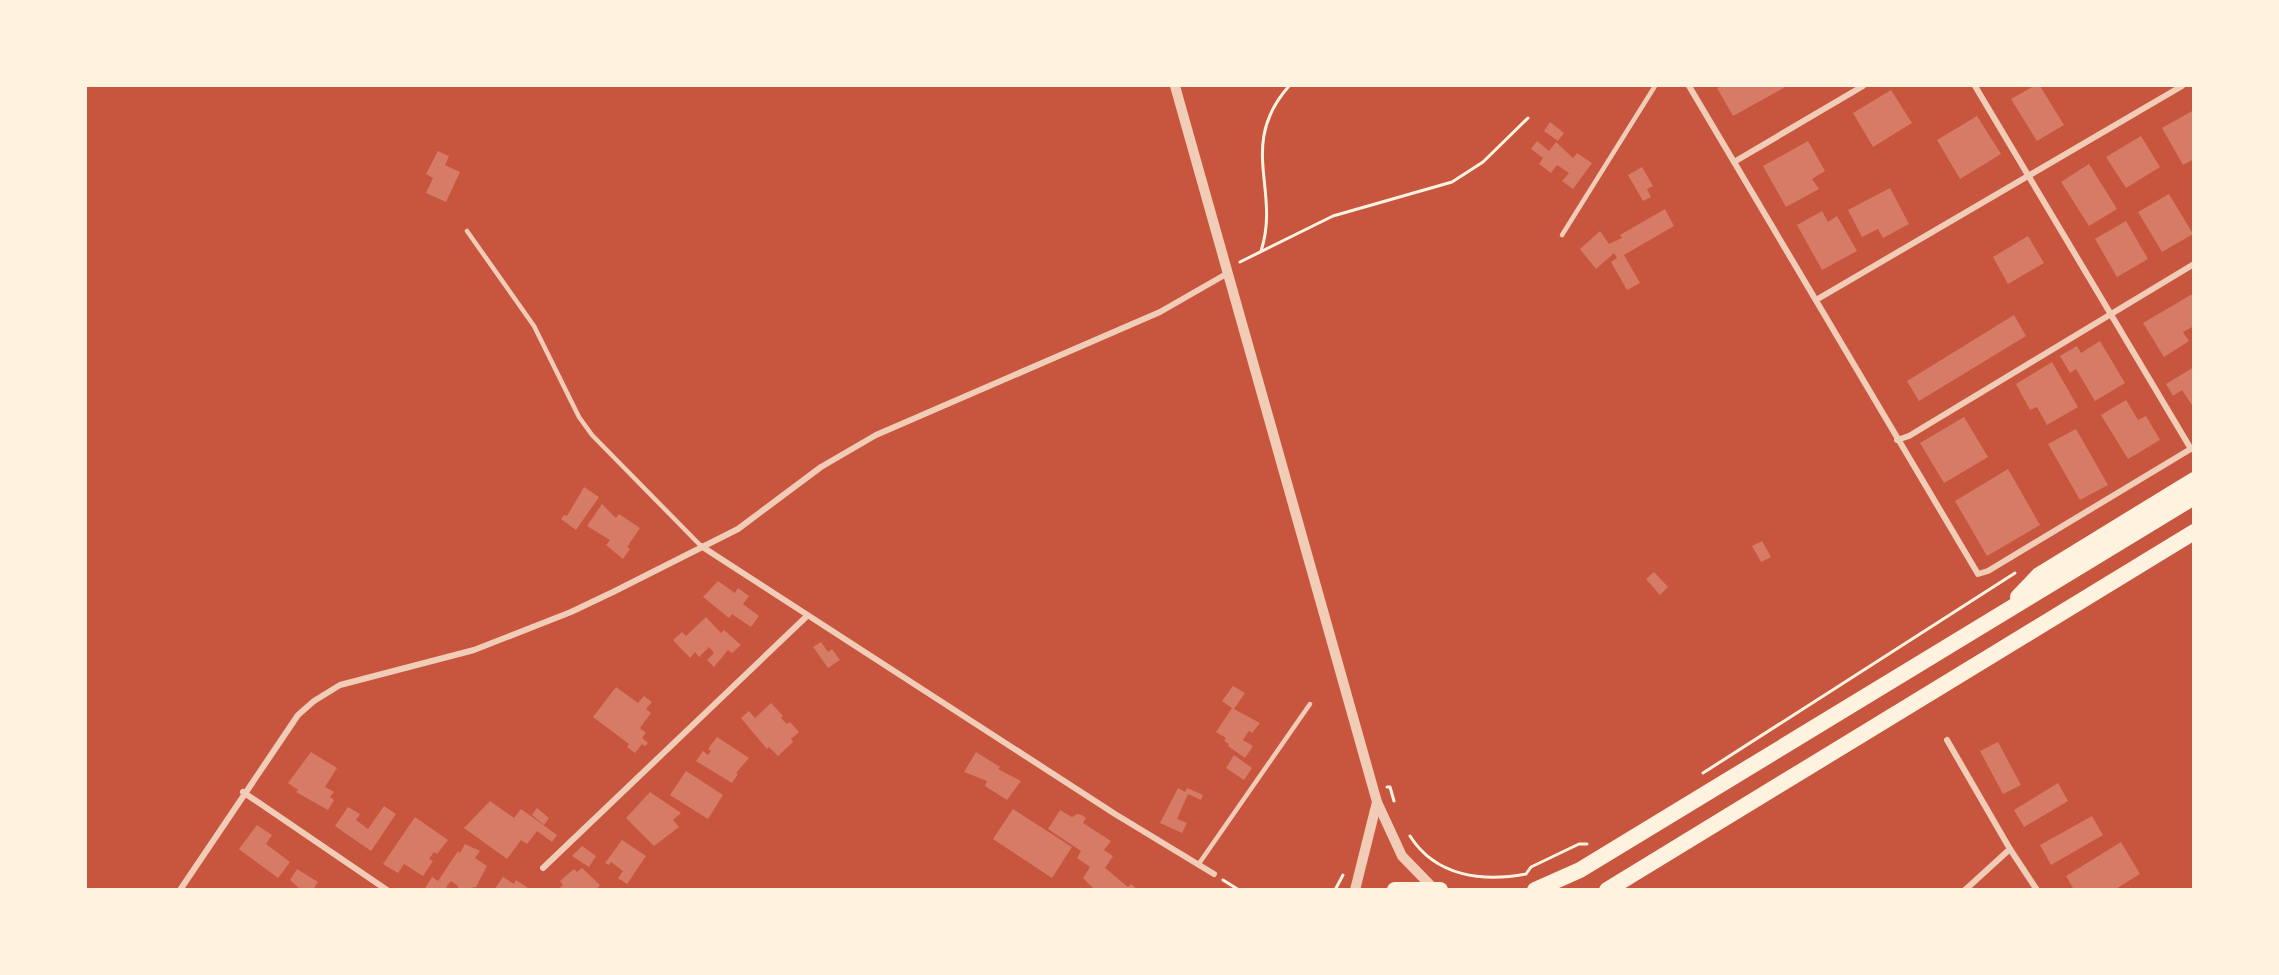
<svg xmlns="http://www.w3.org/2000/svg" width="2279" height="975" font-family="Jost,sans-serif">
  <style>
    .building { fill: #d67c66 }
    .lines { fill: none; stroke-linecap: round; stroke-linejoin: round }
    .path { stroke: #fff3e0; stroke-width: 3 }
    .service { stroke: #f1ccb7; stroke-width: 4.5 }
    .minor { stroke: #f1ccb7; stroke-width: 6 }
    .tertiary { stroke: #f1ccb7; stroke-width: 10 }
    .trunk { stroke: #fff3e0; stroke-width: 16 }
  </style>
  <rect width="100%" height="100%" fill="#c8553d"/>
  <g class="building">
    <polygon points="1722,86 1787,86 1733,116 1717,88"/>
    <polygon points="2034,86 2040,86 2064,125 2037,141 2011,99"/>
    <polygon points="1891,90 1912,123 1873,147 1853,113"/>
    <polygon points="2194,110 2194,159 2183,165 2162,128"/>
    <polygon points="1977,116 2001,154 1960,179 1937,140"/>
    <polygon points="1550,122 1564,133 1558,141 1544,131"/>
    <polygon points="2141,136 2160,167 2126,188 2106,157"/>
    <polygon points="1537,141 1549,151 1556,142 1573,158 1577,153 1592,163 1573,189 1562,181 1569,173 1557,165 1551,173 1539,164 1543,158 1531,149"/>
    <polygon points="1808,141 1825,171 1812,179 1819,189 1786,207 1763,166"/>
    <polygon points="438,151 449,156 445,165 460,172 446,202 426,193 433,178 426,174"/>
    <polygon points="2089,164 2117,209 2089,226 2061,182"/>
    <polygon points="1642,167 1653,186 1647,189 1651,197 1643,201 1628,175"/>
    <polygon points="1890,188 1909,224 1883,238 1878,229 1862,237 1848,210"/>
    <polygon points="2169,194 2193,234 2162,252 2138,212"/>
    <polygon points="1665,209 1674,226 1624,255 1640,283 1627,290 1611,262 1617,258 1614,253 1596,269 1580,249 1600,231 1609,244 1622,238 1620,235"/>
    <polygon points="1822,211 1828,222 1837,216 1857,251 1822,270 1797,225"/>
    <polygon points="2126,221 2148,259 2117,277 2095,239"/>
    <polygon points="2028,236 2044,263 2008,284 1993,257"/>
    <polygon points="2194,293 2194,326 2183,332 2189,341 2164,357 2143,323"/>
    <polygon points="2014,315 2026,336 1919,401 1907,381"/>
    <polygon points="2100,341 2125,383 2095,401 2076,369 2070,373 2060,356 2077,346 2081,353"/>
    <polygon points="2052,362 2078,407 2047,425 2037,407 2030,410 2016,384"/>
    <polygon points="2194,367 2194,408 2182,390 2173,396 2166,384"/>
    <polygon points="2126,400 2138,420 2146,416 2160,440 2128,459 2101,415"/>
    <polygon points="1964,417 1988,457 1944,483 1920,443"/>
    <polygon points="2076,429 2108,485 2080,500 2048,444"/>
    <polygon points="2008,469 2040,525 1987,556 1955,501"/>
    <polygon points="584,487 599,497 576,530 561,519 564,515 567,516"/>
    <polygon points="602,504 616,518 619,514 640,528 627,547 630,549 623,559 606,545 610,540 587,526"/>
    <polygon points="1762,541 1771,557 1761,562 1752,546"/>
    <polygon points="1654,572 1668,587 1660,595 1646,579"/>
    <polygon points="718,581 735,593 738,588 749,596 743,604 759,616 751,627 732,614 729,618 703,597"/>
    <polygon points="706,617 721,633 724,630 741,645 732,653 728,650 714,667 707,660 714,653 709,647 699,657 695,652 690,658 673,640 682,632 686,636"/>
    <polygon points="821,642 828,652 832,649 840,660 828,668 813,647"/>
    <polygon points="1233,686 1245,693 1234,709 1260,723 1252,733 1249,731 1243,740 1253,746 1245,758 1228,746 1229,744 1224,741 1226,738 1216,732 1232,708 1222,701"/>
    <polygon points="616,687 638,703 644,696 652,702 646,709 651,713 640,728 646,733 642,738 648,743 645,746 642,744 635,753 627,747 629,744 593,717"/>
    <polygon points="771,703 783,716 781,718 787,724 790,722 799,732 791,739 793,742 778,756 769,747 767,749 741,718 749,711 755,718"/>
    <polygon points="717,737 749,758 736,773 738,774 732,783 696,761 703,751 708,755 711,751 708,749"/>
    <polygon points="1998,742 2021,785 2003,794 1980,751"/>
    <polygon points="311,752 337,768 325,787 334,792 330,797 334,800 328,810 296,792 298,790 288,783"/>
    <polygon points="976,752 1000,767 998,769 1021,781 1007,800 985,786 987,781 964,772"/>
    <polygon points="1234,755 1252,768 1244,780 1226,768"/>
    <polygon points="686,771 723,795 708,819 670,795"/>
    <polygon points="2058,783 2068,801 2024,827 2014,810"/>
    <polygon points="1178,788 1185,792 1187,788 1203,795 1201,800 1188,794 1177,819 1187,823 1182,833 1160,823"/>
    <polygon points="650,792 681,813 673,820 679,827 654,846 626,818"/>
    <polygon points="490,801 514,818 521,809 557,835 552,842 537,831 527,844 521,840 507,859 464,828"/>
    <polygon points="384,806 396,814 371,851 335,826 348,807 360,814 356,820 368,829"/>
    <polygon points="537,808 549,818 544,825 532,815"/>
    <polygon points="1013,809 1072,847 1052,878 993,839"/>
    <polygon points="1060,810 1072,817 1077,814 1082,815 1086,818 1083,823 1111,841 1104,850 1113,856 1105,868 1128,887 1131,884 1138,890 1095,890 1083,878 1090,867 1077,858 1081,851 1048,829"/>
    <polygon points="2092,816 2103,835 2051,865 2040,845"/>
    <polygon points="415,817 448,840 437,854 434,852 429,859 433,861 423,876 404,864 398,873 383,864"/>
    <polygon points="257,825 272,835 266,844 290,862 278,878 239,849"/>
    <polygon points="622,840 646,856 627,884 618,878 623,871 611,862 609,865 605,863"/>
    <polygon points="2121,842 2140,874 2114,890 2074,890 2066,876"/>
    <polygon points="465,844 480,851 475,858 487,866 476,887 458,890 458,886 451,881 446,887 450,890 424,890 432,877 438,881 458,851 460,853"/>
    <polygon points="582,846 596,856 589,867 572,856"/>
    <polygon points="582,868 600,885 596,890 557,890 563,885 560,881 574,869 577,872"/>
    <polygon points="297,869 318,882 314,888 316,890 301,890 290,880"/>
    <polygon points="503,877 514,884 516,880 531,890 494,890"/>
  </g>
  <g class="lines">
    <g class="path">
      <path d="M 1261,251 C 1281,190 1237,145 1289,86"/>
      <polyline points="1240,262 1333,216 1452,182 1483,162 1528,118"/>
      <polyline points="1703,773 2015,573"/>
      <polyline points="1387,787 1390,787 1394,801"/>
      <path d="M 1410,836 C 1436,877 1483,882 1526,874 L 1531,867 L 1579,844 L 1587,844"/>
      <polyline points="1223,880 1239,890"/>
      <polyline points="1335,890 1343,875"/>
    </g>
    <g class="service">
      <polyline points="467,231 534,326 579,417 592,435 701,546"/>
      <polyline points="1562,235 1655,86"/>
      <polyline points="1198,865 1310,704"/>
    </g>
    <g class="minor">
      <polyline points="1689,86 1978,574 1988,571 2194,447"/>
      <polyline points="1975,86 2191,449"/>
      <polyline points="1734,162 1863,86"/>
      <polyline points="1816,300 2182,86"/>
      <polyline points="1897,440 1909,436 2194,264"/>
      <polyline points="701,546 1115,814 1214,874"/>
      <polyline points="1947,740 2010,849 2037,890"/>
      <polyline points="243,792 387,890"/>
      <polyline points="543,868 807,616"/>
      <polyline points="180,890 298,715 314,701 340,685 474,650 571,612 613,592 738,529 821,467 876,435 1160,312 1228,273"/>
      <polyline points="1965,890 2010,849"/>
    </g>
    <g class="tertiary">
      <polyline points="1175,86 1377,802 1402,856 1433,888"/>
      <polyline points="1355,890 1377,802"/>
    </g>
    <g class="trunk">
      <polyline points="2018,597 2039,575 2194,480"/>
      <polyline points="1395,890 1440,890"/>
      <polyline points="1535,890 1580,870 2194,497"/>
      <polyline points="1607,890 2194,532"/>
    </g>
  </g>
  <rect width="2279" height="975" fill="none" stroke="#fff3e0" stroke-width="174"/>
</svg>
